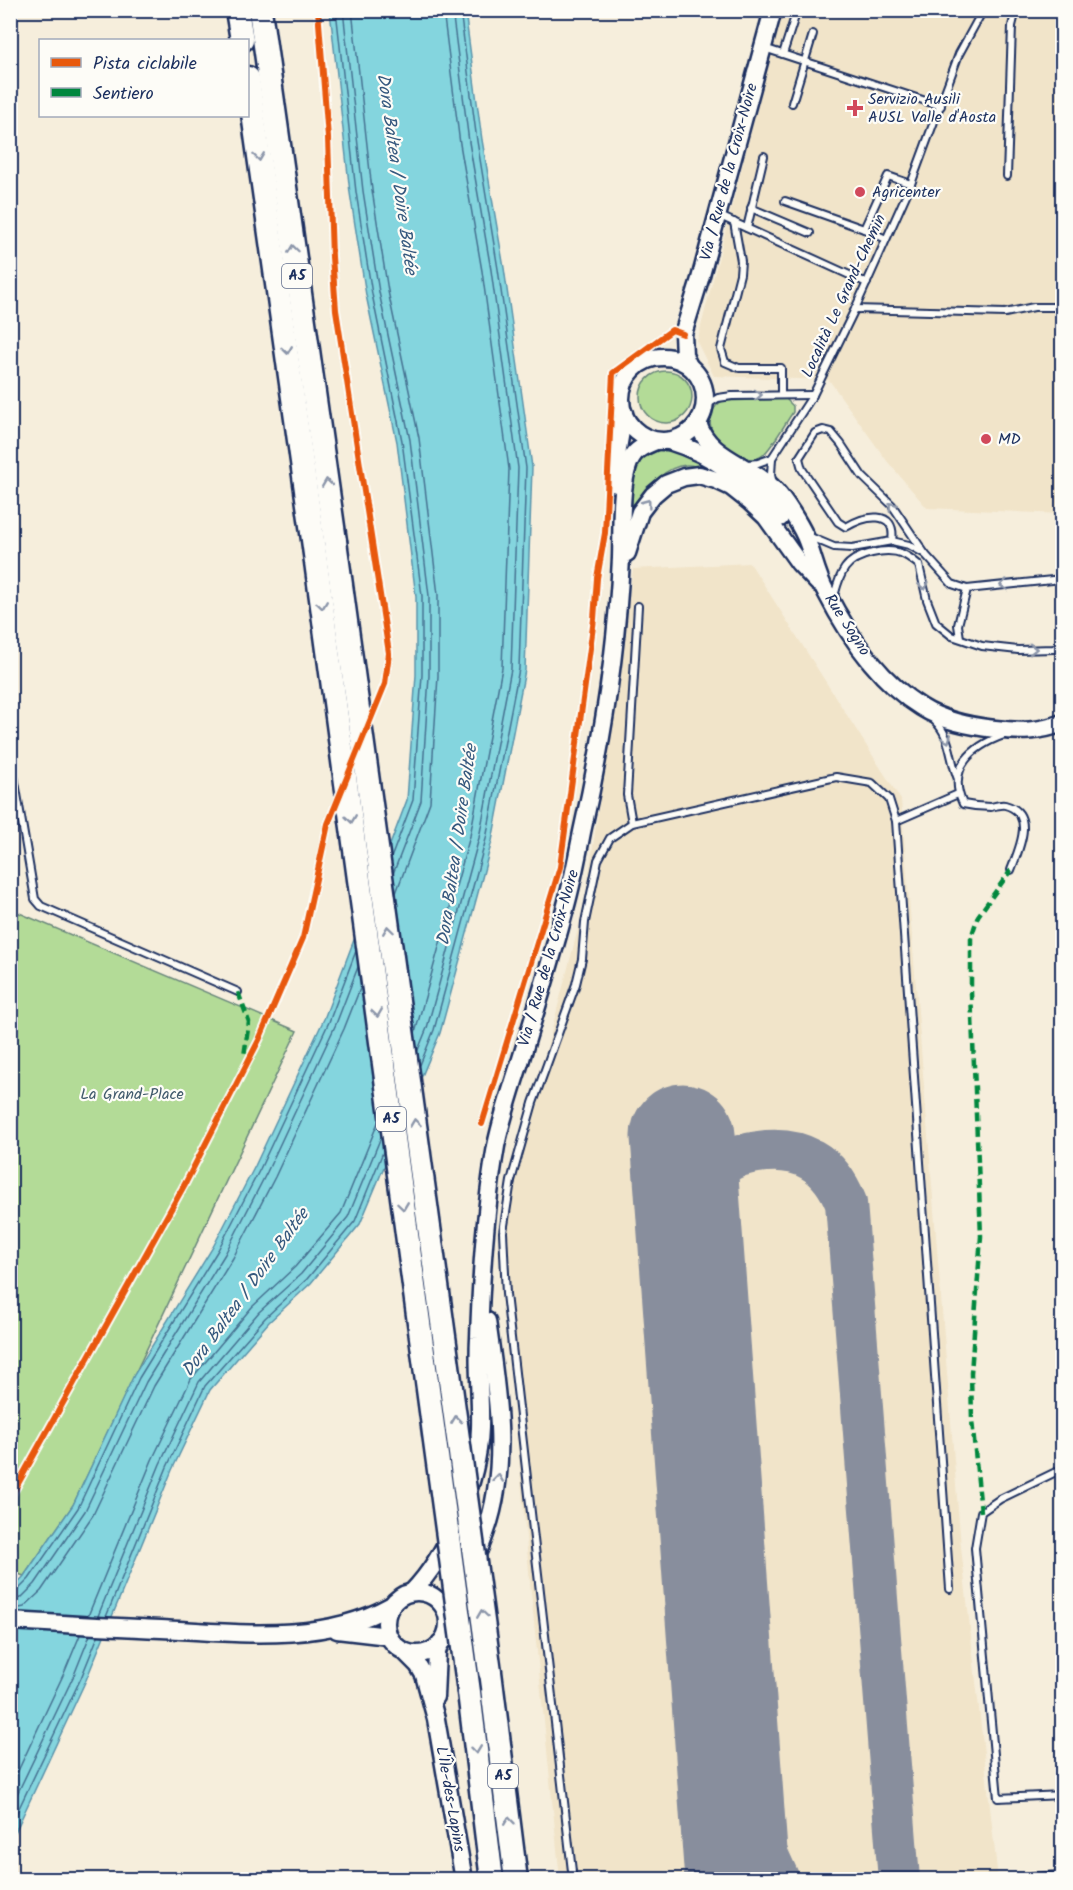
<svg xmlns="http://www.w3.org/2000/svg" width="1073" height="1890" font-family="Kalam,sans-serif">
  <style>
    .built { fill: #f1e4c9 }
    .green { fill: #b3db97; stroke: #67857a; stroke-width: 1.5 }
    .water { fill: #84d5de; stroke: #5a93ab; stroke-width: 1.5 }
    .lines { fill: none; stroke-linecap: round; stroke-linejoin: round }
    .shore { stroke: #457191; stroke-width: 1.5 }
    .taxiway { stroke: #888e9d; stroke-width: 42 }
    .runway { stroke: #888e9d; stroke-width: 105 }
    .lane-casing { stroke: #1b2f5e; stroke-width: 10 }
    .secondary-casing { stroke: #1b2f5e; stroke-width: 21 }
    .highway-casing { stroke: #1b2f5e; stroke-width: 27 }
    .lane { stroke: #fdfcf7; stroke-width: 6 }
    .secondary { stroke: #fdfcf7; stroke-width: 16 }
    .highway { stroke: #fdfcf7; stroke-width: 22 }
    .highway-bridge-casing { stroke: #1b2f5e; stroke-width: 27; stroke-linecap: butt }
    .highway-bridge { stroke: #fdfcf7; stroke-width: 22 }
    .quiet { stroke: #00873e; stroke-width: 4.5; stroke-dasharray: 9 4.5; stroke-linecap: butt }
    .cycleway-casing { stroke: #fdfcf7; stroke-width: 10 }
    .cycleway { stroke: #e8590c; stroke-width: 6 }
    .oneway { stroke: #8c96aa }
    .poi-dot { fill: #d1495b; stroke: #fdfcf7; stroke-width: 2 }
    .labels { text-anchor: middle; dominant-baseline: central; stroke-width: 4.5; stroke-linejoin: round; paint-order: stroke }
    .shield { fill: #fdfcf7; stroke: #5f6c8c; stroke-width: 1.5 }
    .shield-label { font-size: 15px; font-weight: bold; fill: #1b2f5e }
    .poi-label { font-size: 16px; fill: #1b2f5e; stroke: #fdfcf7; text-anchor: start }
    .street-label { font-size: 16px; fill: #1b2f5e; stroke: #fdfcf7 }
    .park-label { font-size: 16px; fill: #415a6c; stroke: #fdfcf7 }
    .water-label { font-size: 18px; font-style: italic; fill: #35587e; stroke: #fdfcf7 }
  </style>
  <rect width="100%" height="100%" fill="#f6eedc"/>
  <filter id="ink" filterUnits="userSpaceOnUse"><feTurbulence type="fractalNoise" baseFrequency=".0167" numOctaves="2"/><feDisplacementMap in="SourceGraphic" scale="12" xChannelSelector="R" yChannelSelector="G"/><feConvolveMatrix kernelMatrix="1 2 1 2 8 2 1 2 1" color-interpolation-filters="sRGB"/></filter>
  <g filter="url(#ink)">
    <g class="built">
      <polygon points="782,11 1062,11 1062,514 927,508 887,461 829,380 714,376 697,342"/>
      <polygon points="750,563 901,800 961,1547 998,1879 560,1879 530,1582 499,1233 585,902 633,569"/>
    </g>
    <g class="green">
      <circle cx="666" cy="397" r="26"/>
      <path d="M 786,399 L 793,406 L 793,412 C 786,422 771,449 763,455 C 741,473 686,426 722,401 Z"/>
      <path d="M 662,447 C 682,450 694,457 709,470 C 702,468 693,464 686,465 C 661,467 646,492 632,510 C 631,491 628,462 647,450 C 651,448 658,448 662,447 Z"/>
      <polygon points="10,862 17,912 297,1031 73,1505 24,1576 10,1571"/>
    </g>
    <polygon class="water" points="330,11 465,11 482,140 504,268 532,467 525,670 492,841 440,1033 360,1224 311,1283 269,1322 210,1390 172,1470 86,1680 11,1841 11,1590 24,1576 73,1505 134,1375 213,1247 255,1166 324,1019 407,800 416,675 416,597 397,442 366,295 350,193"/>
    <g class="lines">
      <g class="shore">
        <polyline points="336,10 356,192 372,294 402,441 422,596 422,675 413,800 391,858"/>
        <polyline points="343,10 363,191 379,292 410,440 429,596 429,676 421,801 393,874"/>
        <polyline points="352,10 372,190 388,291 419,438 438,595 438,676 430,802 396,893"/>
        <polyline points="415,1033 470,836 502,668 509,469 482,271 460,144 443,10"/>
        <polyline points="418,1050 427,1028 479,838 511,669 518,468 491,270 469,142 452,10"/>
        <polyline points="420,1065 434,1030 486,839 519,669 526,468 498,269 477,141 460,10"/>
        <polyline points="10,1593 16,1592 29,1579 78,1508 139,1378 218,1250 260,1169 329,1022 356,951"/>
        <polyline points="10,1601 21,1598 35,1584 85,1511 146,1382 225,1254 267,1172 336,1024 358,967"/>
        <polyline points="10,1610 24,1607 41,1591 93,1515 154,1386 233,1258 275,1177 344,1029 361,986"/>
        <polyline points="88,1616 152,1460 191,1379 252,1307 295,1267 341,1213 379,1120"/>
        <polyline points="98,1616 160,1464 199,1382 259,1312 301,1274 348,1217 381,1137"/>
        <polyline points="106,1617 167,1467 205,1386 265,1318 307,1279 355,1221 383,1152"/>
        <polyline points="10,1788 65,1671 80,1635"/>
        <polyline points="10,1809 74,1675 90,1635"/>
        <polyline points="10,1827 81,1678 98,1636"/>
      </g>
      <g class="taxiway">
        <path d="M 691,1241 C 691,1224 691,1207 699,1191 C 711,1168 733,1155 758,1152 C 800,1146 830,1162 846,1203 L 899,1880"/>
        <polyline points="729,1758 753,1823 779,1880"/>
      </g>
      <polyline class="runway" points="683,1136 737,1880"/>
      <defs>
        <g id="lane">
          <polyline points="764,48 941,106"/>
          <polyline points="783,54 797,10"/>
          <polyline points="792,103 813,34"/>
          <polyline points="1007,176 1012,26 1016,10"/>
          <polyline points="785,201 864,229"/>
          <polyline points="751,208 810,233"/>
          <polyline points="720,216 867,283"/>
          <polyline points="734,222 741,261 740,274 721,349 725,362 739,368 781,368 781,394"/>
          <polyline points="747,228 764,156"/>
          <polyline points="886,239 864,229 888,176 911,184"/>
          <polyline points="855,309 1005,313 1034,307 1062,307"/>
          <polyline points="705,406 718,398 732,396 813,395"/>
          <polyline points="772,458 771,475 773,484"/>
          <polyline points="748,464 758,463 772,458 813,395 855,309 911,184 959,54 983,10"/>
          <polyline points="808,536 834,547 852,548 892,541 909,545 925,554 952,584 967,589"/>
          <path d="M 892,541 C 897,508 864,516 846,527 L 838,522 L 802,469 L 799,458 L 815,433 L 823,430 L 831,432 L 841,444 L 862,476 L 892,505 L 925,554"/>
          <path d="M 833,600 C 836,590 838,578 845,568 C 855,554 887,547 903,554 C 908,556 914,561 919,565 L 927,600 L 936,623 L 952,636 L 982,646 L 1018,650 L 1054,649 L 1062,643"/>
          <polyline points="960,638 958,625 967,589 1062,579"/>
          <path d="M 934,720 C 952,737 949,758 958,779"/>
          <path d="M 1004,735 C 973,746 946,768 963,804 C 972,806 982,807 991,807 C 995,806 1001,804 1005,805 C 1037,813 1018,851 1011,870"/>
          <polyline points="10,753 35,899 41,906 238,992"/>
          <polyline points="896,821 958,794"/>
          <polyline points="632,823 627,795 638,606"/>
          <polyline points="1062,1469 1000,1499 981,1512 975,1548 998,1798 1062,1795"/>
          <polyline points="573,1880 506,1294 503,1232 511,1181 533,1103 576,984 582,959 585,922 598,860 610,838 632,823 836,777 872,783 889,799 896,821 950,1589"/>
          <polyline points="1028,1880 1031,1877 1062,1875"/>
        </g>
        <g id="secondary">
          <circle cx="663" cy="399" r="42"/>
          <polyline points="689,366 684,355 683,334 700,279 773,10"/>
          <path d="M 698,423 C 708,458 752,465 775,490 C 785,501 799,523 805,536 C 813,554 816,575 826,592 C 848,635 879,681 921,707 C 943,721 969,726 995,729 C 1019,732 1040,732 1062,723"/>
          <path d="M 669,441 C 712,454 751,482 780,518"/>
          <polyline points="616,484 617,455 624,413"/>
          <polyline points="627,553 640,512 653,495 666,484 684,477 699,475 716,480 731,487 750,502 766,517 799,563 818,583"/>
          <path d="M 412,1592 C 449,1554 478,1481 480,1428 C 481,1398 477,1368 479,1338 C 481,1274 485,1209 496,1146 C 502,1117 512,1087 521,1059 C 536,1009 552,959 565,909 C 572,884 577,858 582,832 C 602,744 617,648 621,558 C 622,532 619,478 632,457 C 637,448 647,445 656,441"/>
          <circle cx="417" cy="1623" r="31"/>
          <path d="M 446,1611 C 460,1586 476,1561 485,1534 C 510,1466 497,1391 487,1321"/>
          <path d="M 10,1621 C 61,1624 111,1627 161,1629 C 236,1633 322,1644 390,1606"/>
          <polyline points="337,1630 388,1636"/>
          <polyline points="405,1652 418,1665 424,1675 436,1719 464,1880"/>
          <polyline points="435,1697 437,1652 440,1643"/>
        </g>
        <g id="highway">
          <polyline points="237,10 242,40"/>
          <polyline points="260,10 335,541"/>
          <polyline points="248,78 314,547"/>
          <polyline points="490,1672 516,1880"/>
          <polyline points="469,1692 492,1880"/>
        </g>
      </defs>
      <use href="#lane" class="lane-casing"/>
      <use href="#secondary" class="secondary-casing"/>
      <use href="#highway" class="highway-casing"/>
      <use href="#lane" class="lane"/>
      <use href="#secondary" class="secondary"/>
      <use href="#highway" class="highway"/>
      <defs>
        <g id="highway-bridge">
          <polyline points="335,541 490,1672"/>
          <polyline points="314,547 469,1692"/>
        </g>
      </defs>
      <use href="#highway-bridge" class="highway-bridge-casing"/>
      <use href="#highway-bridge" class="highway-bridge"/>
      <g class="quiet">
        <polyline points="238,992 249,1022 244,1056"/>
        <polyline points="981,1512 972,1420 971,1373 981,1236 971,992 971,938 978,916 1011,870"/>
      </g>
      <defs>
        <g id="cycleway">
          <polyline points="482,1124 560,867 594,619 597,578 605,533 613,373 672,330 683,334"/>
          <polyline points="10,1498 186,1182 259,1040 303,938 328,824 385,684 389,653 336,310 332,257 328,138 318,10"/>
        </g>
      </defs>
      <use href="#cycleway" class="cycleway-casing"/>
      <use href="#cycleway" class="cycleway"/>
    </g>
    <defs><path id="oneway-chevron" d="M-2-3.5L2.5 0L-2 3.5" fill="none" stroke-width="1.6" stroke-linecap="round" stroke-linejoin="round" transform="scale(1.5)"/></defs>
    <g class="oneway">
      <use href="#oneway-chevron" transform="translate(259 157) rotate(82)"/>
      <use href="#oneway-chevron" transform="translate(293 249) rotate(-98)"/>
      <use href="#oneway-chevron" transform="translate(287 350) rotate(82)"/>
      <use href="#oneway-chevron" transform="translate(758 395) rotate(-2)"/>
      <use href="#oneway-chevron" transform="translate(327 483) rotate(-98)"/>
      <use href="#oneway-chevron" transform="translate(647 503) rotate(-53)"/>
      <use href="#oneway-chevron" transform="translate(892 506) rotate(-129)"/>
      <use href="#oneway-chevron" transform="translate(1004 585) rotate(174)"/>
      <use href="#oneway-chevron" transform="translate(924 586) rotate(78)"/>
      <use href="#oneway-chevron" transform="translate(322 605) rotate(82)"/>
      <use href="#oneway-chevron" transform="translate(1033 649) rotate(-1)"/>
      <use href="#oneway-chevron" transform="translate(947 739) rotate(69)"/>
      <use href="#oneway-chevron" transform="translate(351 819) rotate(82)"/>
      <use href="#oneway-chevron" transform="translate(388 930) rotate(-98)"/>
      <use href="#oneway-chevron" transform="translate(377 1013) rotate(82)"/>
      <use href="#oneway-chevron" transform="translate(415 1123) rotate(-98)"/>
      <use href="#oneway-chevron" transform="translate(403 1206) rotate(82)"/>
      <use href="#oneway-chevron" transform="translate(456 1420) rotate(-98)"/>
      <use href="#oneway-chevron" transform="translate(498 1478) rotate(-84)"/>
      <use href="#oneway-chevron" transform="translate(482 1614) rotate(-98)"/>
      <use href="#oneway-chevron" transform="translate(476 1750) rotate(83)"/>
      <use href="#oneway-chevron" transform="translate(509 1821) rotate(-97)"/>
    </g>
  </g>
  <g class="poi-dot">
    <path d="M852 99h6v6h6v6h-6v6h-6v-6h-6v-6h6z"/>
    <circle cx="860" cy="192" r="6"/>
    <circle cx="986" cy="439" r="6"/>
  </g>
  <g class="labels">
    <g class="shield">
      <rect x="282" y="264" width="30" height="24" rx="4.5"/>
      <rect x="376" y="1107" width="30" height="24" rx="4.5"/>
      <rect x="488" y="1764" width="30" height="24" rx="4.5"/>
    </g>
    <g class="shield-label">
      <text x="297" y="276">A5</text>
      <text x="391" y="1119">A5</text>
      <text x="503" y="1776">A5</text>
    </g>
    <g class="poi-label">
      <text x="868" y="99">Servizio Ausili<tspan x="868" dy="18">AUSL Valle d'Aosta</tspan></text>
      <text x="872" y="192">Agricenter</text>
      <text x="998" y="439">MD</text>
    </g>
    <g class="street-label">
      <text transform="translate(729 172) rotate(-75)">Via / Rue de la Croix-Noire</text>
      <text transform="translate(844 296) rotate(-65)">Località Le Grand-Chemin</text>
      <text transform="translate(847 625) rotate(57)">Rue Sogno</text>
      <text transform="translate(549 958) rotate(-74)">Via / Rue de la Croix-Noire</text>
      <text transform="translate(450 1799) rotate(80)">L'Île-des-Lapins</text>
    </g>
    <g class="park-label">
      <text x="132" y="1094">La Grand-Place</text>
    </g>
    <g class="water-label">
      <text transform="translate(396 174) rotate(82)">Dora Baltea / Doire Baltée</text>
      <text transform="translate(458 845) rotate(-82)">Dora Baltea / Doire Baltée</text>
      <text transform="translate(246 1293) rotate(-54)">Dora Baltea / Doire Baltée</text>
    </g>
  </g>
  <rect width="1073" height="1890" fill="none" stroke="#fdfcf7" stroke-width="36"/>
  <rect x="18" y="18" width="1037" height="1854" fill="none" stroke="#1b2f5e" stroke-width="2" filter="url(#ink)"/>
  <rect x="39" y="39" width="210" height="78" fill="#fdfcf7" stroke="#a3aaba" stroke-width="1.5"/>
  <rect x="51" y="58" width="30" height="9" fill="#e8590c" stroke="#a3aaba" stroke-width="1.5"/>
  <text x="93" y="69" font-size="18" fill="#1b2f5e">Pista ciclabile</text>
  <rect x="51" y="88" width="30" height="9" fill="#00873e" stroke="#a3aaba" stroke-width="1.5"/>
  <text x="93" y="99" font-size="18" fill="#1b2f5e">Sentiero</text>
</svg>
